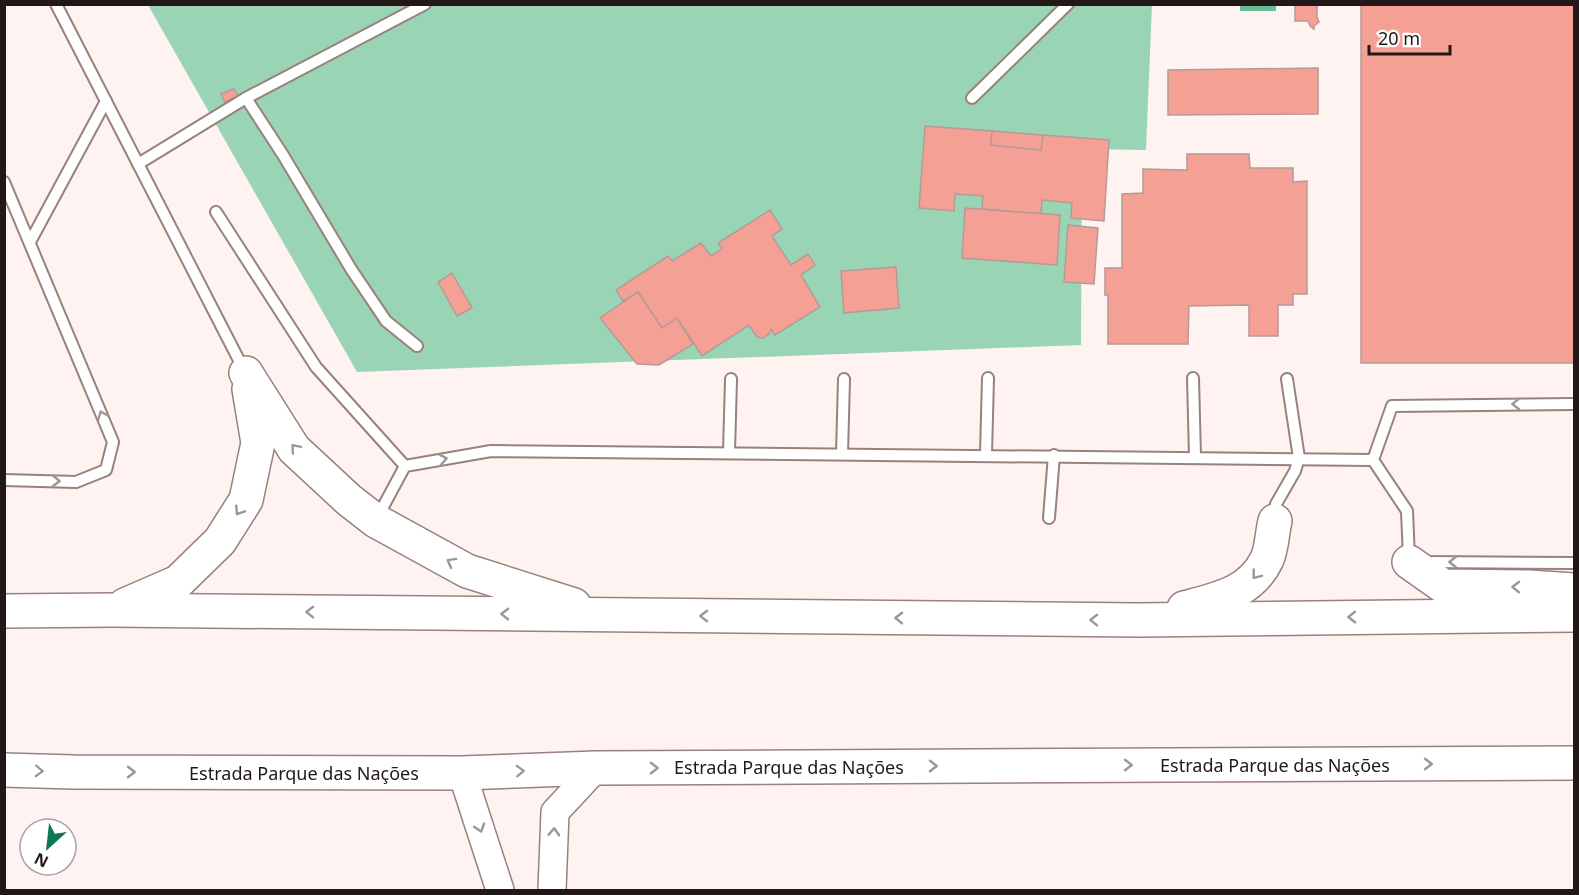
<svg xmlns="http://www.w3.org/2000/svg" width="1579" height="895" font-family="'Noto Sans',sans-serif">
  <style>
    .green { fill: #99d4b5 }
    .water { fill: #69bc93 }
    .building { fill: #f4a094; stroke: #b49b97; stroke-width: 1.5 }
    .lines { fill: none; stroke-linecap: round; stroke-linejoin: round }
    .service-casing { stroke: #99817d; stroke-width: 14 }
    .tertiary-casing { stroke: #99817d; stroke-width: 30 }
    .trunk-casing { stroke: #99817d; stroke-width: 36 }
    .service { stroke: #fff; stroke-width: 10 }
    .tertiary { stroke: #fff; stroke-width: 27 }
    .trunk { stroke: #fff; stroke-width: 33 }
    .oneway { stroke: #9b9797 }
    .labels { text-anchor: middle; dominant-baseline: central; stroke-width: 4.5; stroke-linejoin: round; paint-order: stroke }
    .street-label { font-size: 18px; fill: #211817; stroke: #fff }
  </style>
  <rect width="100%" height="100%" fill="#fef3f1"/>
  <polygon class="green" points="148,5 1152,5 1146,150 1082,149 1081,345 357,372"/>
  <rect class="water" x="1240" y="5" width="36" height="6"/>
  <g class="building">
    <polygon points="1295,4 1317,4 1317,17 1319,22 1314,26 1314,29 1310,26 1308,21 1295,21"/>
    <rect x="1361" y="4" width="213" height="359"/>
    <polygon points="1318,68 1318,114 1168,115 1168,70"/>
    <polygon points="234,89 238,96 225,102 221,94"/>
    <polygon points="925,126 992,131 991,145 1041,150 1043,135 1109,140 1104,221 1071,218 1072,203 1042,200 1041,214 982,209 983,196 955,194 954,211 919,208"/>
    <polygon points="992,131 1043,135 1041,150 991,145"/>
    <polygon points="1187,154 1249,154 1250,168 1293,168 1293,182 1307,181 1307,294 1293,294 1293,305 1278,305 1278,336 1249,336 1249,305 1189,306 1188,344 1108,344 1108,295 1105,295 1105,268 1122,268 1122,194 1143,193 1143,169 1187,170"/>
    <polygon points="965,208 1060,215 1057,265 962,258"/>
    <polygon points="770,210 782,229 772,236 791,265 808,254 815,265 801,275 820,307 775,335 771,329 769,334 763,338 757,337 749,325 702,356 677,318 662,328 638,292 623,301 616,290 668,256 672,261 701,243 711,256 722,249 718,243"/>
    <polygon points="1068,225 1098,228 1094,284 1064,282"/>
    <polygon points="896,267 899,308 844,313 841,271"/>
    <polygon points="452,273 472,308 457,316 438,282"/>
    <polygon points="638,292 662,328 677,318 693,344 659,365 637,364 600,318"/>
  </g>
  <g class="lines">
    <defs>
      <g id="service">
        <polyline points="56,4 244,370"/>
        <polyline points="246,98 283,155 351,269 386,321 417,346"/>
        <polyline points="972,98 1068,4"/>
        <polyline points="138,164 246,98 425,4"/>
        <polyline points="4,182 113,442 106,470 76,482 4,480"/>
        <polyline points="216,212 316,367 405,466"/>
        <polyline points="30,242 106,101"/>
        <polyline points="1193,378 1195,457"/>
        <polyline points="729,452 731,379"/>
        <polyline points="842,454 844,379"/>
        <polyline points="986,454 988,378"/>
        <polyline points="377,518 405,466 491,451 1373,460"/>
        <polyline points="1049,518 1054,455"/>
        <polyline points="1275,518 1276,504 1295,471 1299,458 1287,379"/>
        <polyline points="1409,559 1407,511 1373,460 1392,406 1574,404"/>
        <polyline points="1425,562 1574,563"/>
      </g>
      <g id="tertiary">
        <polyline points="462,773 500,890"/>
        <polyline points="552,890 555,812 596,768"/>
      </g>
      <g id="trunk">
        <polyline points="246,373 294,449 349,500 376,521 467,571 574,605"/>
        <polyline points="1409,562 1443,586 1528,587 1574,590"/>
        <polyline points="125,605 178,582 220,541 246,500 258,443 249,389"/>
        <path d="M 1184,608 C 1218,599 1251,593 1267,559 C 1272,548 1272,533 1275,521"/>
        <polyline points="4,611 113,610 1138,620 1574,615"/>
        <polyline points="4,770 73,772 462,773 596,768 1574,763"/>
      </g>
    </defs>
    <use href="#service" class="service-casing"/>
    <use href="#tertiary" class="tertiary-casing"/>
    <use href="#trunk" class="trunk-casing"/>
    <use href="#service" class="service"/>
    <use href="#tertiary" class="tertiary"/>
    <use href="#trunk" class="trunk"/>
  </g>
  <defs><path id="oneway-chevron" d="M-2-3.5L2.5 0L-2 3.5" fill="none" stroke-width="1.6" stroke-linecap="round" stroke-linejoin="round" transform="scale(1.5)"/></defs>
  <g class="oneway">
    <use href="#oneway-chevron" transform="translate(1516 404) rotate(179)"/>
    <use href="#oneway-chevron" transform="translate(102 415) rotate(-112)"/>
    <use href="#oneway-chevron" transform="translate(295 448) rotate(-130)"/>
    <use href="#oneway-chevron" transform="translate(443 459) rotate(-10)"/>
    <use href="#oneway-chevron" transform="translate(56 481) rotate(1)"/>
    <use href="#oneway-chevron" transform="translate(239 511) rotate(123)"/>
    <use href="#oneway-chevron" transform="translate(451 562) rotate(-151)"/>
    <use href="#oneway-chevron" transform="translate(1453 562) rotate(-180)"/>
    <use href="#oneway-chevron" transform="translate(1256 575) rotate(128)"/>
    <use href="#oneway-chevron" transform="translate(1516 587) rotate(-179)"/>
    <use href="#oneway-chevron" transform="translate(310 612) rotate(-179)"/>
    <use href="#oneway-chevron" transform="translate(505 614) rotate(-179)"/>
    <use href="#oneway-chevron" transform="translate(704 616) rotate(-179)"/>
    <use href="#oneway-chevron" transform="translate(1352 617) rotate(179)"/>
    <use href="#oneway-chevron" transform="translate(899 618) rotate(-179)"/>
    <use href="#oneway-chevron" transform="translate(1094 620) rotate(-179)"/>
    <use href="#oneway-chevron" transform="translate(1428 764)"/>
    <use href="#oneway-chevron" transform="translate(1128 765)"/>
    <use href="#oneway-chevron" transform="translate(933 766)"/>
    <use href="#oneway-chevron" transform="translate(654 768)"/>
    <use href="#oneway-chevron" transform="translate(39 771) rotate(2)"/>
    <use href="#oneway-chevron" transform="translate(520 771) rotate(-2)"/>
    <use href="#oneway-chevron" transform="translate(131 772)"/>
    <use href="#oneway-chevron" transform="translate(480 828) rotate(72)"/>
    <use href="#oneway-chevron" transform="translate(554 832) rotate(-88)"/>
  </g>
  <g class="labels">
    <g class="street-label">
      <text x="1275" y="765">Estrada Parque das Nações</text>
      <text x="789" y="767">Estrada Parque das Nações</text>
      <text x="304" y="773">Estrada Parque das Nações</text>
    </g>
  </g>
  <rect width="1579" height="895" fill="none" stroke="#211817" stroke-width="12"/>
  <g transform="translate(48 847) rotate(207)"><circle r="28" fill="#ffffff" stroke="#a6a3a2" stroke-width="1.5"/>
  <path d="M0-4.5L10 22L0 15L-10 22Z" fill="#107851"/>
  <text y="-9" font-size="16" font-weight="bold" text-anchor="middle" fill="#211817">N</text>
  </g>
  <path d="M1369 45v9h81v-9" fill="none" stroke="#211817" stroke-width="3"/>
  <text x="1378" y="45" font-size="18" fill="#211817" stroke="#ffffff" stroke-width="4.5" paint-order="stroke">20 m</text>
</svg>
